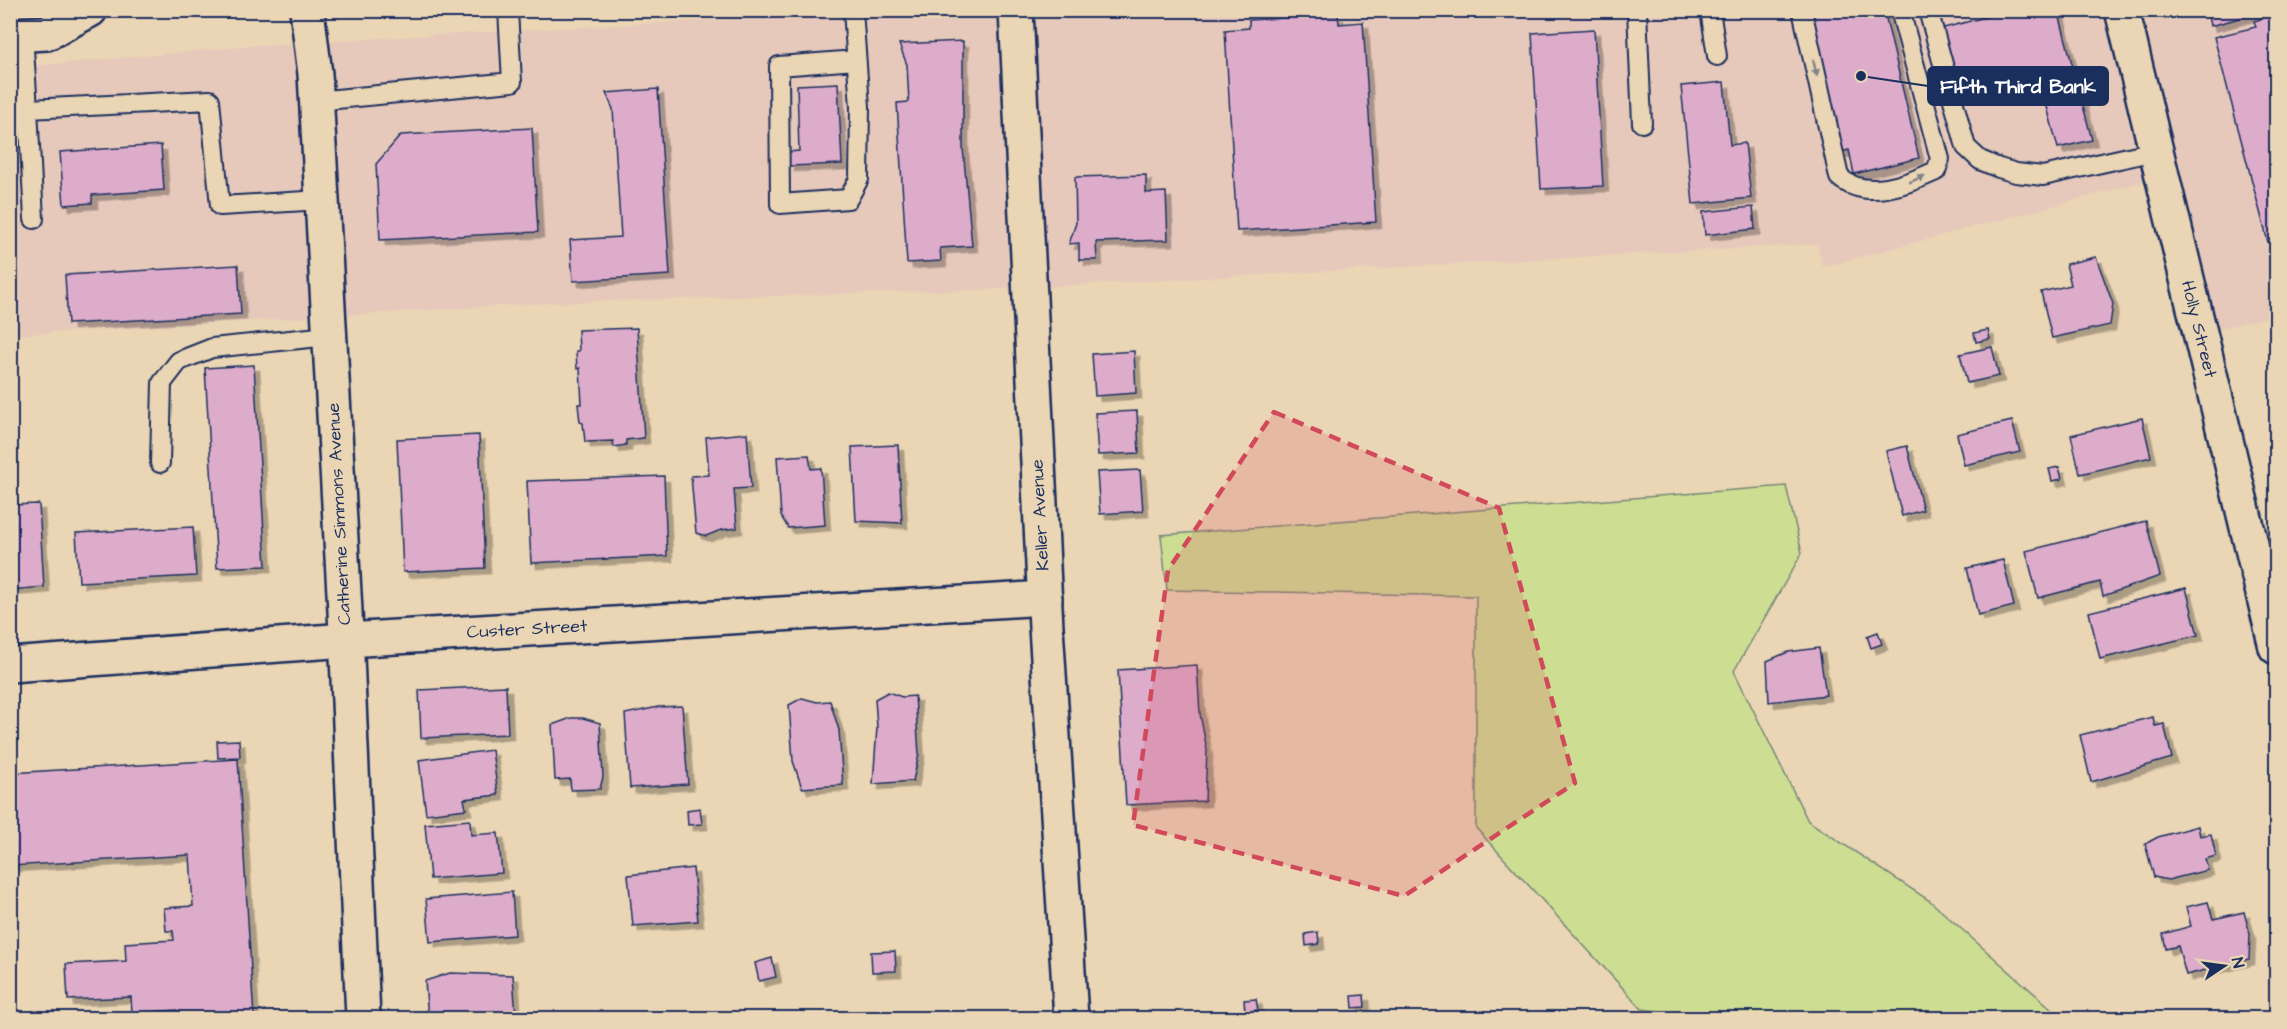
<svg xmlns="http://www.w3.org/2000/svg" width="2287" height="1029" font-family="'Architects Daughter',sans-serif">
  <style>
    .built { fill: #e6c9bb }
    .green { fill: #cdde92; stroke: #748678; stroke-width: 1.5 }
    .building { fill: #deaccb; stroke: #1b2f5e; stroke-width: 1.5; filter: url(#shadow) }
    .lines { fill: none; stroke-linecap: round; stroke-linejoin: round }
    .lane-casing { stroke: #1b2f5e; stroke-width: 22 }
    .street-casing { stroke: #1b2f5e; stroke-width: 38 }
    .secondary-casing { stroke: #1b2f5e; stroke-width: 38 }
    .lane { stroke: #ead5b4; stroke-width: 18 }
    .street { stroke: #ead5b4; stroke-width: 33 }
    .secondary { stroke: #ead5b4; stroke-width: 33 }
    .oneway { fill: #828289 }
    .marked { fill: #d1495b; fill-opacity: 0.2; stroke: #d1495b; stroke-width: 4.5; stroke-dasharray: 12 8; stroke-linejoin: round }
    .labels { text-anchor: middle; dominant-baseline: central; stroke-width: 4.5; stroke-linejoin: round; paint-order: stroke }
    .street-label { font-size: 18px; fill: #1b2f5e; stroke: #ead5b4 }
    .leader { fill: none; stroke: #1b2f5e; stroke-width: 2 }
    .callout-dot { fill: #1b2f5e; stroke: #ead5b4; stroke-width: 2 }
    .callout { fill: #1b2f5e; stroke: #1b2f5e; stroke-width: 2 }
    .callout-label { font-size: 20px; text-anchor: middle; font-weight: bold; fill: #fff }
  </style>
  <defs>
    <filter id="shadow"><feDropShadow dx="5.5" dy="5.5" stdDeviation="0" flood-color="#0004"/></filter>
  </defs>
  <rect width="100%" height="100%" fill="#ead5b4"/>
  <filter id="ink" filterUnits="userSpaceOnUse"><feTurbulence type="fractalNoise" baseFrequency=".0167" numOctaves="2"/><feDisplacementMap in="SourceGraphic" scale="12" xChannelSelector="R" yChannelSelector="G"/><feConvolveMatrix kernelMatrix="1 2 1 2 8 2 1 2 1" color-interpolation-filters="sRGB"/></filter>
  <g filter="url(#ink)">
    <polygon class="built" points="885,10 2276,11 2276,315 2210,331 2173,174 1823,267 1817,244 1004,289 546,303 11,335 11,68 260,45"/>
    <polygon class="green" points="1786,486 1802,553 1734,671 1808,821 1930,901 2062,1018 1708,1018 1642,1009 1476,828 1476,596 1167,590 1161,535"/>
    <g class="building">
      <polygon points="1807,10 1884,10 1919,158 1854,174 1849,150 1841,152"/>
      <polygon points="2012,10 2058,10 2092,140 2058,148 2038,73 1956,95 1940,29"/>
      <polygon points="2207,10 2276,10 2276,240 2268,242 2214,37 2256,27 2254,21 2261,19 2259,13 2210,26"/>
      <polygon points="1338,15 1339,24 1363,22 1376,222 1237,231 1225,30 1249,28 1249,20"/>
      <polygon points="1594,29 1603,186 1541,189 1532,33"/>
      <polygon points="963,41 963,148 972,246 940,248 941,261 907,263 897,103 909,102 907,65 899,44"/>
      <polygon points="1724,82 1730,145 1745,143 1751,198 1693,204 1681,86"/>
      <polygon points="838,83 842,164 789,166 788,152 799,151 797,85"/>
      <polygon points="658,89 670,275 573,281 570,240 621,237 613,109 606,93"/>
      <polygon points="532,128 538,232 380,240 376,164 401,135"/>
      <polygon points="161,145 164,190 92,195 92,203 64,205 60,152"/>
      <polygon points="1146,175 1146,193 1166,192 1168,240 1096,242 1097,260 1079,260 1079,243 1069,244 1076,223 1075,177"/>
      <polygon points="1753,207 1755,229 1705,235 1703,212"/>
      <polygon points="2096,257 2113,304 2110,325 2052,338 2041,292 2071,285 2066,264"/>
      <polygon points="238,265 241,314 68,324 65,275"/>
      <polygon points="637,328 644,438 626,440 626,445 614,447 613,441 585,442 583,423 580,422 578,404 582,404 580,368 577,369 576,351 579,351 578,330"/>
      <polygon points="1988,330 1990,339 1976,342 1974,333"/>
      <polygon points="1992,347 1999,376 1967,383 1960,354"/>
      <polygon points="1134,351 1136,393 1095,396 1092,354"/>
      <polygon points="254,365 266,566 217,568 205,368"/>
      <polygon points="1137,411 1139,453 1098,455 1095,413"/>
      <polygon points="2142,418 2151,457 2080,474 2071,435"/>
      <polygon points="2012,421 2020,452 1964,465 1957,434"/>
      <polygon points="747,433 751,488 734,489 737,528 721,530 706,536 696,533 691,476 709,475 706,437"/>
      <polygon points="479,435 485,568 403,572 397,439"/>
      <polygon points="898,445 902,523 856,521 852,447"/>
      <polygon points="1907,446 1923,510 1902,516 1886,451"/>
      <polygon points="809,455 811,469 821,468 825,525 788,528 781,516 777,457"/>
      <polygon points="2059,467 2062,479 2052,481 2049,469"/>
      <polygon points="1140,470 1143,511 1100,514 1097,472"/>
      <polygon points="664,476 667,556 531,563 527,481"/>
      <polygon points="39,504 44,587 10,590 10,505"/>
      <polygon points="2146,521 2160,576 2103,596 2100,582 2038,598 2026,551"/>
      <polygon points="193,527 196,576 79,582 76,533"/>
      <polygon points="2003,560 2014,606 1978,615 1967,568"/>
      <polygon points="2186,588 2198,635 2100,659 2089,612"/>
      <polygon points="1878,632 1882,644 1871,648 1867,636"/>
      <polygon points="1819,648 1826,695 1769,702 1767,661 1788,652"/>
      <polygon points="1197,665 1200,714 1207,750 1205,801 1126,805 1118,670"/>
      <polygon points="506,686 508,734 421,738 419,690"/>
      <polygon points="888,692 902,697 915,696 919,754 913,781 873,784 877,727 875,699"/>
      <polygon points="802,698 817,702 830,701 839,730 843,785 802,788 793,761 789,705"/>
      <polygon points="682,706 688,784 630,788 625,714 658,707"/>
      <polygon points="2153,717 2155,726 2164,724 2172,758 2091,782 2080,735"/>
      <polygon points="571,718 583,718 600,723 603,777 600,789 571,790 570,779 555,780 552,725"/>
      <polygon points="239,740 240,757 218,758 217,741"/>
      <polygon points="492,750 498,795 464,799 466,809 426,814 419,760"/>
      <polygon points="238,759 254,1018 177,1018 177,1010 132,1013 131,997 68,1000 66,964 126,961 125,943 174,940 173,931 166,931 164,908 193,906 190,855 10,866 10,773"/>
      <polygon points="700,808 702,824 688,825 687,810"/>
      <polygon points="470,820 471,835 498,833 502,873 430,879 425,824"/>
      <polygon points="2198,826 2200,836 2211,834 2216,856 2205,859 2208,870 2168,880 2154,877 2145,844 2158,837"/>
      <polygon points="693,868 698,921 633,926 628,875"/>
      <polygon points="512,892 515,935 430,942 426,899"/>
      <polygon points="2208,902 2213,919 2244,912 2250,934 2249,959 2186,975 2178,946 2166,949 2163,934 2191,926 2186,907"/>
      <polygon points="1318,932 1319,944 1306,946 1305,934"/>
      <polygon points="895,951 896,971 872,972 871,952"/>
      <polygon points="772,958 776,977 759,981 755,963"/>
      <polygon points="450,973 513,975 516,1018 428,1018 425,981"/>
      <polygon points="1364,995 1365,1007 1353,1008 1352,996"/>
      <polygon points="1256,999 1258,1010 1245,1012 1244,1000"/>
    </g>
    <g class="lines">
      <defs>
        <g id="lane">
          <polyline points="853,10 860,107 859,179 848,199 780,204 779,66 856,60"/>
          <polyline points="1637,10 1642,123"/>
          <polyline points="1710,10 1717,56"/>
          <path d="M 1802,10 L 1839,177 C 1866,201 1908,184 1936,171 L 1940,159 L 1900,10"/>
          <polyline points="1928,10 1966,147 1980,160 1999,168 2016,173 2043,176 2155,151"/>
          <polyline points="23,34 28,109"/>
          <polyline points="316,101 512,82 508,10"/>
          <polyline points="34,219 28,109 210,100 220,206 322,200"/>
          <polyline points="160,463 162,383 179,361 212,348 329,336"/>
        </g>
        <g id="street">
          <polyline points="307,10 315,74 345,611 363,1018"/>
          <polyline points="1016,10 1046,627 1071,1018"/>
          <polyline points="2122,10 2276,647"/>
          <polyline points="10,665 346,640 1045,598"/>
        </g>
        <polyline id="secondary" points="10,35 47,33 90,10"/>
      </defs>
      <use href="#lane" class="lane-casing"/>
      <use href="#street" class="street-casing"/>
      <use href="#secondary" class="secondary-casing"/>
      <use href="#lane" class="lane"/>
      <use href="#street" class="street"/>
      <use href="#secondary" class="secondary"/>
    </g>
    <defs><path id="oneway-solid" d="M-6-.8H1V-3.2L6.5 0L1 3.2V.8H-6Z" transform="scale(1.5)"/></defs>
    <g class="oneway">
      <use href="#oneway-solid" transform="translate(1815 68) rotate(77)"/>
      <use href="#oneway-solid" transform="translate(1917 179) rotate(-24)"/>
    </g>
  </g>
  <path class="marked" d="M 1274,412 L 1499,508 L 1575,783 L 1404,896 L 1133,825 L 1168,570 Z"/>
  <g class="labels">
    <g class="street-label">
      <text transform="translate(2199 329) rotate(76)">Holly Street</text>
      <text transform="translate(339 514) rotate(-93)">Catherine Simmons Avenue</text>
      <text transform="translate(1040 515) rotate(-93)">Keller Avenue</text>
      <text transform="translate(527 629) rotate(-3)">Custer Street</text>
    </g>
  </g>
  <path class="leader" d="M1861 76L1928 86"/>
  <circle class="callout-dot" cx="1861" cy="76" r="6"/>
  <rect class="callout" x="1928" y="67" width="180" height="38" rx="6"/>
  <g class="callout-label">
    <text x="2018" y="93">Fifth Third Bank</text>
  </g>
  <rect width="2287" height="1029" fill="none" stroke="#ead5b4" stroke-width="36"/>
  <rect x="18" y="18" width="2251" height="993" fill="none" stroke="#1b2f5e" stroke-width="2" filter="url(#ink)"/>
  <g transform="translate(2224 966) rotate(77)" stroke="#ead5b4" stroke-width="4.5" paint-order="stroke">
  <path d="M0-4.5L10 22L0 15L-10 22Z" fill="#1b2f5e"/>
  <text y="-9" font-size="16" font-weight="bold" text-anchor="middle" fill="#1b2f5e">N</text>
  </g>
</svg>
